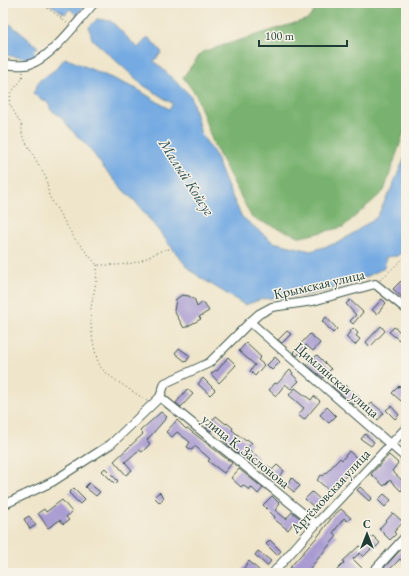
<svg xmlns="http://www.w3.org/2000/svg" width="409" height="576" font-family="'EB Garamond',serif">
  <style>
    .forest { fill: #79b26f; stroke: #4c7852 }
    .water { fill: #75aae2; stroke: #4a748b }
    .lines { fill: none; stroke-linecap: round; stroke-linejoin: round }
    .river { stroke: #75aae2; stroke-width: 11 }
    .building { fill: #a99bd1 }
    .minor-casing { stroke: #3e564a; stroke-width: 10 }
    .path { stroke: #3e564a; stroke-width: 1; stroke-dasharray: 1 3; stroke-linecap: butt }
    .minor { stroke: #fff; stroke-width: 8 }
    .labels { text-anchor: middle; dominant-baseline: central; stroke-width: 3; stroke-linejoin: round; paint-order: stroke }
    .street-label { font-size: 14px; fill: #1f3d34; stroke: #f7f3e8 }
    .water-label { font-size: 15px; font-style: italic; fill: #345860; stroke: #f7f3e8 }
  </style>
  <rect width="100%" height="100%" fill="#f7f3e8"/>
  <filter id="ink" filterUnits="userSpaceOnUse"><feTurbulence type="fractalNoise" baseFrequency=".025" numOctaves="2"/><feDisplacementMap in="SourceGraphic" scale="8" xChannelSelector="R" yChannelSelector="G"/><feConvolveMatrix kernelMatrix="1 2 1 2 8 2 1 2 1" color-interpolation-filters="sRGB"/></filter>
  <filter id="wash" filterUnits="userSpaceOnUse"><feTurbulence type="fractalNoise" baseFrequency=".012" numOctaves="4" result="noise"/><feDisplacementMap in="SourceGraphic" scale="16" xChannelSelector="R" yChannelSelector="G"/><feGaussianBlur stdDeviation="0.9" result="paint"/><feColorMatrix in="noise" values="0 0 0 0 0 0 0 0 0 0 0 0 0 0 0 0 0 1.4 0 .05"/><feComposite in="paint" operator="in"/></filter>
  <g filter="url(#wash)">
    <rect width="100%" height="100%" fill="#efe5ca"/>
    <polygon class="forest" points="321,3 406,3 406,126 384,191 343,227 301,237 252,218 214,145 196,95 183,77 202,52 308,19"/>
    <g class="water">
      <polygon points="48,3 78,3 83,8 77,15 70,9 65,14"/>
      <path d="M 3,17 L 5,20 L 38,47 C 26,60 19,58 3,54 Z"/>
      <polygon points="97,19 111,21 138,48 148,37 162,52 154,61 191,96 201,134 214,153 229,190 242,217 273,242 311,251 340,242 377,217 392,187 406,155 406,249 397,256 386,257 384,268 354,283 332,289 306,295 262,299 245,305 201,278 188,268 135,201 125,192 103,167 88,146 75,134 66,123 60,116 51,110 48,103 33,94 39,81 56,69 65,58 137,89 169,109 173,104 143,85 92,39 89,27"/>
    </g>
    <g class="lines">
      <polyline class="river" points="3,32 22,52 31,56"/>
    </g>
    <g id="blocks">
      <g class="building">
        <polygon points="401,281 406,287 406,301 393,289"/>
        <polygon points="182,295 189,296 195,300 197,307 203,302 209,311 199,317 201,319 184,328 174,311 176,299"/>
        <polygon points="382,299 386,303 377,314 372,310"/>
        <polygon points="350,300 363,312 353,324 350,321 356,315 346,304"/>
        <polygon points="326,317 337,329 333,333 322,321"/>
        <polygon points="381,326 385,331 370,347 366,342"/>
        <polygon points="394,327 403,334 399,340 389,332"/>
        <polygon points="353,328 358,333 356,336 360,339 355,345 346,337"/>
        <polygon points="287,331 291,334 282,343 278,340"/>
        <polygon points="310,334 320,343 313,351 306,345 297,356 293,352"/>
        <polygon points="246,343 261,357 258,360 264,365 255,376 250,371 255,365 239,351"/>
        <polygon points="179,348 190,356 186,362 175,353"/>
        <polygon points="317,355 331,369 323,378 307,365"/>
        <polygon points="228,357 236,365 219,383 211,374 216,370 217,371"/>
        <polygon points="275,357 280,362 272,370 267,365"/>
        <polygon points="290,370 293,373 292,374 299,381 291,389 285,384 276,396 269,390 275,383 277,384"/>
        <polygon points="203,378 215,390 210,395 198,384"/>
        <polygon points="337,380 344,387 345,385 360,398 353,405 332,386"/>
        <polygon points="399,386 406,392 406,395 401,401 392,393"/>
        <polygon points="295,388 311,400 314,396 320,401 304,420 298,415 304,408 289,395"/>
        <polygon points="187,389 193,394 181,407 176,403"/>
        <polygon points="372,403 384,413 378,420 365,409"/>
        <polygon points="391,406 399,415 395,419 386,410"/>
        <polygon points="327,407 336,416 329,423 320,415"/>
        <polygon points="161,412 167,417 147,440 150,444 142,452 139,450 125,462 132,470 126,475 114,461 143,434 140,431"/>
        <polygon points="216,416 226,424 227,423 233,428 232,430 246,441 247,439 252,443 247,448 258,457 253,464 242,455 241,456 224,441 228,436 216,426 211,431 206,428"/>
        <polygon points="177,420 186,429 187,428 232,463 224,473 208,461 210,459 195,446 192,450 187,447 190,442 177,432 172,437 166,432"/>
        <polygon points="365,434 374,442 371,446 361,439"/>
        <polygon points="349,451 360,461 331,492 317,480 321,475 323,476 340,458 342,460"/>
        <polygon points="389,455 398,463 392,471 406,484 401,491 390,480 384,486 371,474"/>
        <polygon points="267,465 272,470 277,465 284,471 274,482 261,471"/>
        <polygon points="105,468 118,481 115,484 102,471"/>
        <polygon points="239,469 263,488 258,494 251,487 249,490 243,485 241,487 231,478"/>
        <polygon points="292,478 300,486 294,492 286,485"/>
        <polygon points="89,483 100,492 96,496 85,487"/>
        <polygon points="360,487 372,498 369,501 357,490"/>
        <polygon points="74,488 85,499 80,504 69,493"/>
        <polygon points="159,492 164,497 160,503 154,497"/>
        <polygon points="312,492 323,502 316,509 305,499"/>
        <polygon points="384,494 391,500 385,507 378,500"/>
        <polygon points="272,496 280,504 275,510 286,519 292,512 305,522 300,528 294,522 288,530 274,519 275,517 263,505"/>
        <polygon points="62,500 72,512 66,517 69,520 63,524 60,520 48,528 38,513 44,509 46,512"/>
        <polygon points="341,509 351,518 347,521 344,518 333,533 337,536 306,573 295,573 290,568 291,566 319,535 333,516"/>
        <polygon points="393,513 403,522 394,532 396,534 390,540 379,529"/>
        <polygon points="29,516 36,525 30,529 24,519"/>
        <polygon points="373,536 380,543 374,549 373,547 363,557 360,553 353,559 367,573 334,573 344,563 343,561 359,546 362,548"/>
        <polygon points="270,540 281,551 277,555 266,544"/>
        <polygon points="406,544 406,556 402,561 400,559 389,570 392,573 385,573 382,570"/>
        <polygon points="258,551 271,561 267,566 255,555"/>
        <polygon points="249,561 262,573 240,573"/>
      </g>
    </g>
  </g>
  <g filter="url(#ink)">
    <use href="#blocks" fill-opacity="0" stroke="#3e564a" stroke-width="1"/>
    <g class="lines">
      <defs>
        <g id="minor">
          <path d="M 3,64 C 10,65 18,66 25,65 C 48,63 79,20 94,3"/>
          <polyline points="250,322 406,458"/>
          <polyline points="160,397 316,524"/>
          <polyline points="3,505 52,482 111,444 160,397 165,383 209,363 250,322 259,314 272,307 313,301 375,284 406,309"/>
          <polyline points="273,573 316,524 406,428"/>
          <polyline points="372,573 406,536"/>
        </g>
      </defs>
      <use href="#minor" class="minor-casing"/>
      <g class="path">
        <polyline points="41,3 67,23"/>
        <path d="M 23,72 L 22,79 L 11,93 L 9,103 L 22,126 L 22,135 L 46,178 L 49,196 L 75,239 L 97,265 C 113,265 127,266 142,260 C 153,256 156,251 169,249"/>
        <path d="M 97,265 C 98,280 93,294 91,308 C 89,320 94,355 100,366 C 106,376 136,393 147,401"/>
        <polyline points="380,280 406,256"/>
      </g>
      <use href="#minor" class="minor"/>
    </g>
  </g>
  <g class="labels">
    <g class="street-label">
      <text transform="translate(319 284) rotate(-13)">Крымская улица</text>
      <text transform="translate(337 380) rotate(41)">Цимлянская улица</text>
      <text transform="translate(246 451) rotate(39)">улица К. Заслонова</text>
      <text transform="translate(330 491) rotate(-47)">Артёмовская улица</text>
    </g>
    <g class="water-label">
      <text transform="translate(187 177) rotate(57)">Малый Койсуг</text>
    </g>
  </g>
  <rect width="409" height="576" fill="none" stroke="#f7f3e8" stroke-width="16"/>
  <g transform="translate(367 534)" stroke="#f7f3e8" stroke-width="3" paint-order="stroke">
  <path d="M0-3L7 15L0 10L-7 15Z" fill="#1f3d34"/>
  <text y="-6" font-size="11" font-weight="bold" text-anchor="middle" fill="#1f3d34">С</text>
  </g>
  <path d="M259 40v6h88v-6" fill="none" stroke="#1f3d34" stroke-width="2"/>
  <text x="265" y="40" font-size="12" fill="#1f3d34" stroke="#f7f3e8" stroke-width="3" paint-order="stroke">100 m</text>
</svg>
